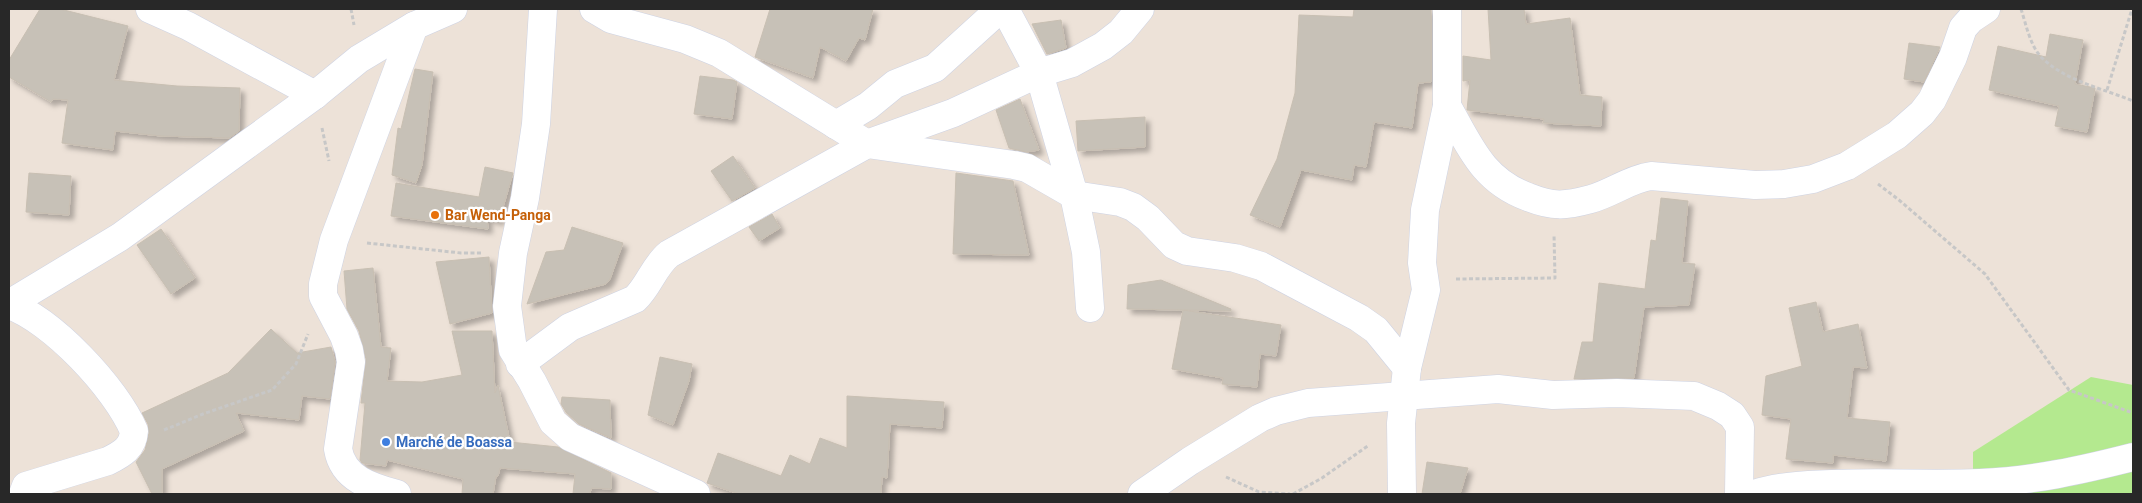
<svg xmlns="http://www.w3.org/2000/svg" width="2142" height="503" font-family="Roboto,sans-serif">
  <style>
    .green { fill: #b4e98f }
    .building { fill: #c7c1b7; stroke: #c8bfb2; filter: url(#shadow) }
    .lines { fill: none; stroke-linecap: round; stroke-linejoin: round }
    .minor-casing { stroke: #ced3e3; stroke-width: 29 }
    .path { stroke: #c7c7c7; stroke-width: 3; stroke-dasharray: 4 2.5; stroke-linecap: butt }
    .minor { stroke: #fff; stroke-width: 28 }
    .food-dot { fill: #e8710a; stroke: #fff; stroke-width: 2 }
    .shop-dot { fill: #3f7fe0; stroke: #fff; stroke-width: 2 }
    .labels { text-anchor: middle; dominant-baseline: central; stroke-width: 4.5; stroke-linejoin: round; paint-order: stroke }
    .food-label { font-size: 14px; font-weight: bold; fill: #c56008; stroke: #fff; text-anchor: start }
    .shop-label { font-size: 14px; font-weight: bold; fill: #366cbe; stroke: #fff; text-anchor: start }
  </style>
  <defs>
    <filter id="shadow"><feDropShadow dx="4.5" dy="4.5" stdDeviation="2.5" flood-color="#0004"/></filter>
  </defs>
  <rect width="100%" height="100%" fill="#ede2d8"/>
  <polygon class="green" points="2091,377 2133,385 2133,494 1973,494 1973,452"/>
  <g class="building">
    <polygon points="40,9 60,9 128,26 114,80 177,86 240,88 239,131 229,138 161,136 115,131 113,150 62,143 68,100 53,99 51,102 9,77 9,60"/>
    <polygon points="770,9 873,9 865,40 859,38 846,61 820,47 813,78 755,57"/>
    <polygon points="1354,9 1431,9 1431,82 1418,83 1412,128 1374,122 1366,167 1354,165 1352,180 1301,170 1280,227 1250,215 1277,159 1295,93 1299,15 1353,17"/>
    <polygon points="1488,9 1524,9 1526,24 1570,18 1580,95 1602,97 1601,126 1543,123 1544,119 1467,110 1470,80 1463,81 1463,56 1491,60"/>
    <polygon points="1061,20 1066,48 1047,54 1032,24"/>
    <polygon points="2050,34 2083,40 2075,84 2095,88 2087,132 2055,126 2059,106 1989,90 1998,46 2046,57"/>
    <polygon points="1909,43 1940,47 1924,82 1904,79"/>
    <polygon points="415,69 433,72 422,165 416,183 392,175 398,128 401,129"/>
    <polygon points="700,76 733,80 737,82 732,119 694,114"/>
    <polygon points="1020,99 1039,150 1026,152 1009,148 996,110"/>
    <polygon points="1145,117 1145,147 1078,151 1076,121"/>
    <polygon points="733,156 755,188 732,201 711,171"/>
    <polygon points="485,167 513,173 499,221 487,217 488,229 391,216 396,183 479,197"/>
    <polygon points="29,173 71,176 69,215 26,212"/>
    <polygon points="956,173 1013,181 1029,255 953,254"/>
    <polygon points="1661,198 1688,201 1682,263 1695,264 1689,305 1644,307 1634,378 1574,379 1582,342 1593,342 1599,283 1645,289 1651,240 1656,241"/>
    <polygon points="772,214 780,228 759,241 749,227"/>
    <polygon points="572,227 623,243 610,279 606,284 527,304 546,252 564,250"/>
    <polygon points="161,229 195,278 171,294 137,245"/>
    <polygon points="489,257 492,313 450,324 436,262"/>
    <polygon points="373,268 381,347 391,348 387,381 422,382 462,375 452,331 492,331 495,393 498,385 510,442 558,447 611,473 611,489 592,488 589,494 573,494 575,474 500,468 498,476 496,476 493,494 462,494 463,479 387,460 386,466 362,463 360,460 365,403 361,403 366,359 359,331 347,309 344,271"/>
    <polygon points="1161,280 1231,309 1231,311 1183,310 1281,325 1276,356 1260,354 1257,387 1222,384 1223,378 1172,369 1183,310 1127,309 1128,285"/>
    <polygon points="1816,302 1823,332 1858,324 1867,368 1853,367 1847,418 1890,422 1886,461 1833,455 1833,463 1786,459 1791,419 1762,415 1766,376 1802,366 1789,308"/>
    <polygon points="271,329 297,353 331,347 335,362 330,399 302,396 299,420 236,413 244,431 162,469 162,494 152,494 136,462 145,450 149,433 148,424 142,413 228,373"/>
    <polygon points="660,357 692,364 689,381 673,425 648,415"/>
    <polygon points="847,396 944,402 942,428 890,424 887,478 882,477 881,494 739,494 707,483 718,453 781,476 790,455 810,464 820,438 847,448"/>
    <polygon points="562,397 610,400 611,438 579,424 566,412 561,404"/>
    <polygon points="1427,462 1468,468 1460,494 1422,494"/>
  </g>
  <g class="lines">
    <defs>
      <g id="minor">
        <polyline points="150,9 188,26 315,95"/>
        <polyline points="543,9 536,124 525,198 513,253 507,306 513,350 532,381 553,422 570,437 696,494"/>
        <polyline points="594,9 611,19 685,39 719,53 867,144 1014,165 1027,168 1074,195 1120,202 1133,207 1148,218 1174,245 1187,251 1235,258 1261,266 1359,318 1376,330 1407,368"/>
        <polyline points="1005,9 1039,73 1074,195 1086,252 1090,308"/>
        <path d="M 1447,106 C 1470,146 1482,180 1528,197 C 1553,207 1565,206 1591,199 C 1612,193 1630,179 1651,176 L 1755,185 L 1784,184 L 1813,179 L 1847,166 L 1897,135 L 1922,113 L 1932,100 L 1953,57 L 1963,28 L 1971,19 L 1986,9"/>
        <polyline points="836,125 868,106 895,84 935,68 1000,9"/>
        <polyline points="9,304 120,237 315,95 359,59 414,26"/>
        <path d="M 9,305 C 52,320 116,388 134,431 C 133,448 122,454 108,461 L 26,486 L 23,494"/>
        <path d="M 520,364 L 570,327 L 635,299 C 649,286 654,266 669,254 L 867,144 L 953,113 L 1039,73 L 1072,63 L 1103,46 L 1121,32 L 1140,9"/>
        <path d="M 397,494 C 371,487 343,479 338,449 L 351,362 L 349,350 L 344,336 L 323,296 L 323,284 L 334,240 L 414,26 L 453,9"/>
        <polyline points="1142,494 1190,461 1260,418 1276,411 1308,403 1498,389 1553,395 1617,393 1694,396 1718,406 1732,415 1740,427 1739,494"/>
        <polyline points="1402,494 1401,423 1407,368 1426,290 1422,263 1425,210 1447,106 1447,9"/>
        <path d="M 1754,494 C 1779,486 1805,485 1832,484 C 1882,482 1931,485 1980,483 C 2033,481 2082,470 2133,457"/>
      </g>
    </defs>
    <use href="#minor" class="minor-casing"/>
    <g class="path">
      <polyline points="351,9 354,25"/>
      <path d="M 2021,9 C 2026,24 2030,46 2042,58 C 2066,81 2104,89 2133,101"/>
      <polyline points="2107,90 2132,9"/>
      <polyline points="322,128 329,161"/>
      <polyline points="1878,184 1899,200 1985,274 2069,390 2133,413"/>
      <polyline points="367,243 461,253 482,253"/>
      <polyline points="1456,279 1555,278 1554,234"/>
      <polyline points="164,430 203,414 272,390 296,364 308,334"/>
      <polyline points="1226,477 1259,492 1290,494"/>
      <polyline points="1293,494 1322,478 1369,445"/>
    </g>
    <use href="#minor" class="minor"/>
  </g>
  <circle class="food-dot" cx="435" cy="215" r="5"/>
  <circle class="shop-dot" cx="386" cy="442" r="5"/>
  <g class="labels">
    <g class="food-label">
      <text x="445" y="215">Bar Wend-Panga</text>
    </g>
    <g class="shop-label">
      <text x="396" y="442">Marché de Boassa</text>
    </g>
  </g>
  <rect width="2142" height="503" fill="none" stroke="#282828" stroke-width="20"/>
</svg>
